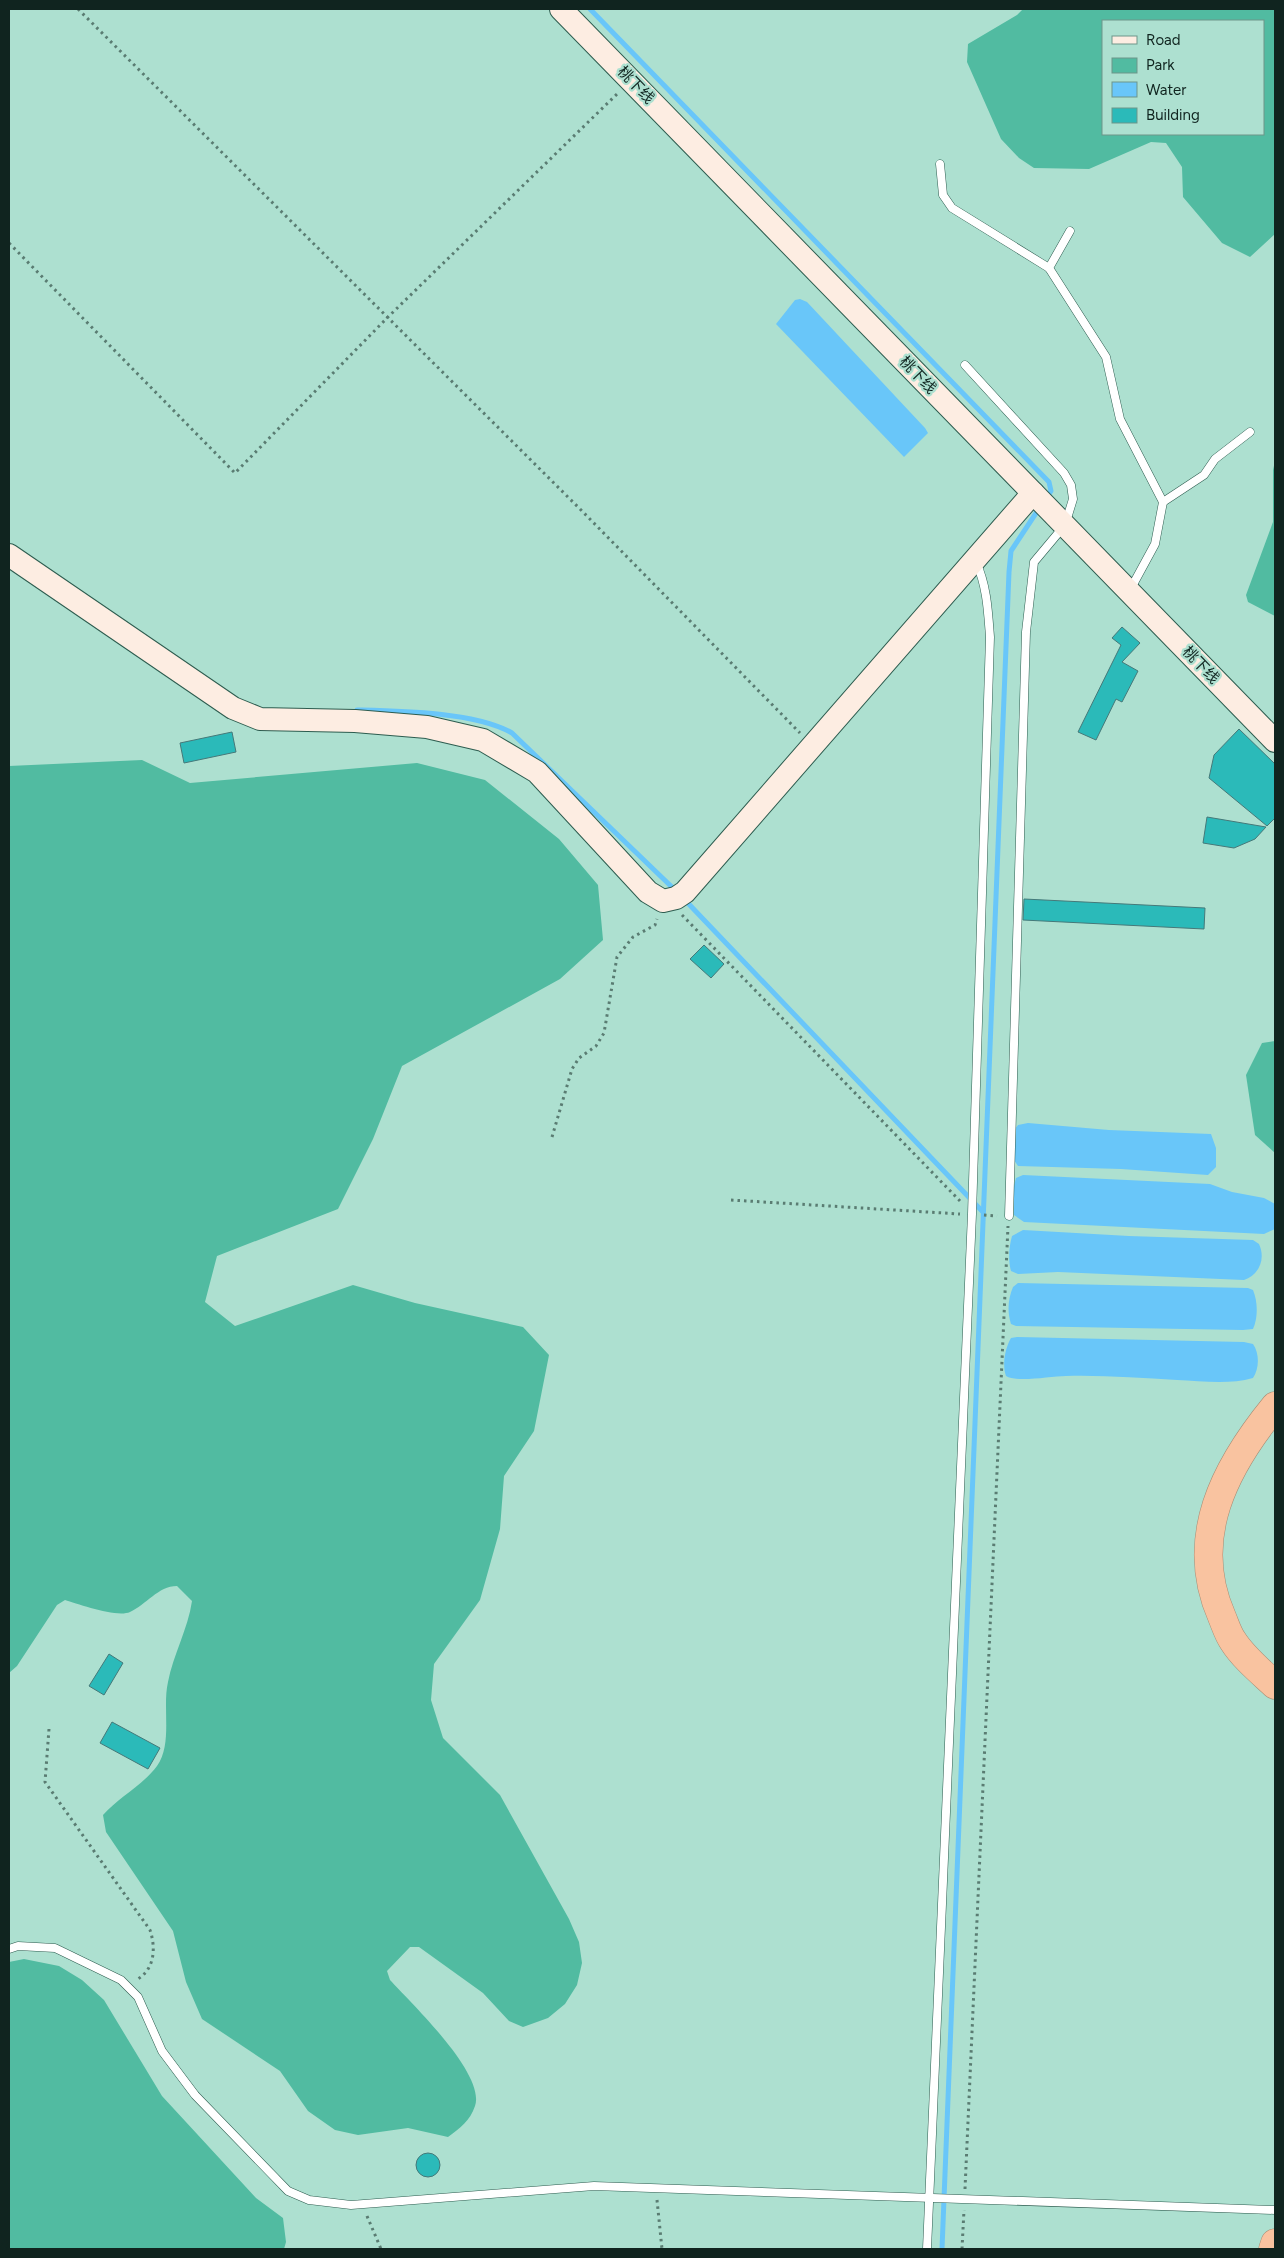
<svg xmlns="http://www.w3.org/2000/svg" width="1284" height="2258" font-family="Figtree,'Noto Sans SC',sans-serif">
  <style>
    .green { fill: #51bba1; fill-rule: evenodd }
    .water { fill: #69c6f9 }
    .lines { fill: none; stroke-linecap: round; stroke-linejoin: round }
    .stream { stroke: #69c6f9; stroke-width: 5 }
    .building { fill: #2bbab9; stroke: #457979 }
    .lane-casing { stroke: #2d5c4f; stroke-width: 9 }
    .secondary-casing { stroke: #2d5c4f; stroke-width: 24 }
    .highway-casing { stroke: #a78b73; stroke-width: 29 }
    .path { stroke: #5a7c72; stroke-width: 3; stroke-dasharray: 2.5 4; stroke-linecap: butt }
    .lane { stroke: #fff; stroke-width: 8 }
    .secondary { stroke: #fdede2; stroke-width: 22 }
    .highway { stroke: #f9c3a0; stroke-width: 28 }
    .labels { text-anchor: middle; dominant-baseline: central; stroke-width: 4.5; stroke-linejoin: round; paint-order: stroke }
    .street-label { font-size: 15px; fill: #10241f; stroke: #ade0d0 }
  </style>
  <rect width="100%" height="100%" fill="#ade0d0"/>
  <g class="green">
    <path d="M 1023,9 L 1275,9 L 1275,234 L 1250,257 L 1222,243 L 1183,197 L 1182,167 L 1166,143 L 1151,142 L 1089,169 L 1034,168 L 1019,158 L 1001,139 L 967,62 L 968,44 L 1017,15 ZM 1263,21 L 1263,134 L 1103,134 L 1103,21 Z"/>
    <polygon points="1275,461 1275,616 1248,602 1246,595 1273,522 1273,470"/>
    <path d="M 142,760 L 190,783 L 417,763 L 485,780 L 559,839 L 598,885 L 603,940 L 560,979 L 402,1066 L 373,1139 L 338,1209 L 217,1256 L 205,1302 L 235,1326 L 353,1285 L 415,1303 L 523,1327 L 549,1355 L 534,1431 L 504,1476 L 500,1529 L 480,1600 L 434,1664 L 431,1700 L 443,1738 L 500,1795 L 569,1919 L 579,1942 L 582,1963 L 577,1985 L 565,2004 L 548,2018 L 523,2027 L 509,2021 L 483,1993 L 419,1947 L 410,1947 L 387,1971 L 390,1980 C 411,2003 486,2074 475,2106 C 470,2121 460,2128 448,2137 L 408,2128 L 358,2135 L 335,2130 L 308,2111 L 280,2071 L 202,2019 L 186,1982 L 173,1931 L 106,1832 L 103,1815 C 119,1797 143,1785 157,1766 C 173,1743 162,1708 168,1682 C 173,1655 188,1629 192,1601 L 177,1586 C 158,1586 146,1605 130,1612 C 117,1618 78,1604 65,1600 L 57,1605 L 17,1666 L 9,1673 L 9,766 Z"/>
    <polygon points="1275,1041 1275,1153 1255,1135 1246,1075 1262,1043"/>
    <polygon points="24,1959 59,1966 82,1980 104,2000 162,2096 256,2198 283,2218 286,2242 284,2249 9,2249 9,1962"/>
  </g>
  <g class="water">
    <polygon points="800,299 807,302 925,428 928,433 904,457 776,324 795,300"/>
    <polygon points="1028,1123 1109,1130 1211,1134 1216,1148 1216,1167 1208,1175 1121,1169 1018,1166 1014,1160 1015,1129 1018,1125"/>
    <polygon points="1023,1175 1210,1184 1232,1192 1264,1198 1275,1204 1275,1229 1264,1234 1024,1222 1014,1215 1014,1186 1016,1178"/>
    <path d="M 1023,1230 L 1129,1236 L 1253,1240 L 1259,1244 C 1266,1259 1259,1275 1244,1280 L 1058,1272 L 1018,1274 L 1011,1271 C 1008,1261 1009,1246 1012,1236 Z"/>
    <path d="M 1018,1283 L 1248,1288 L 1253,1290 C 1258,1302 1258,1318 1253,1329 L 1243,1330 L 1016,1326 L 1011,1324 C 1007,1311 1008,1299 1013,1287 Z"/>
    <path d="M 1017,1337 L 1244,1342 L 1253,1344 C 1260,1354 1259,1369 1253,1378 C 1229,1385 1201,1381 1177,1380 C 1140,1378 1103,1375 1066,1376 C 1050,1376 1018,1383 1006,1376 C 1002,1365 1005,1348 1011,1338 Z"/>
  </g>
  <g class="lines">
    <g class="stream">
      <polyline points="590,9 1049,482 1051,491 1046,498"/>
      <path d="M 357,710 C 400,711 475,712 512,733 L 676,891"/>
      <polyline points="684,899 982,1211"/>
      <polyline points="942,2249 1009,572 1011,551 1040,507"/>
    </g>
  </g>
  <g class="building">
    <polygon points="1122,627 1140,643 1122,662 1138,671 1122,702 1116,699 1096,740 1078,732 1121,645 1112,638"/>
    <polygon points="1239,729 1275,764 1275,818 1267,826 1209,778 1214,755"/>
    <polygon points="232,732 236,752 184,763 180,743"/>
    <polygon points="1207,817 1266,827 1255,839 1234,848 1203,843"/>
    <polygon points="1024,899 1205,908 1204,929 1023,920"/>
    <polygon points="704,945 724,964 711,978 690,959"/>
    <polygon points="109,1654 123,1663 104,1695 89,1686"/>
    <polygon points="112,1722 160,1748 148,1769 100,1743"/>
    <circle cx="428" cy="2165" r="12"/>
  </g>
  <g class="lines">
    <defs>
      <g id="lane">
        <polyline points="940,164 943,195 952,208 1049,268"/>
        <polyline points="1070,231 1049,268 1106,357 1120,419 1163,502 1155,544 1130,590"/>
        <polyline points="965,365 1064,473 1071,485 1073,499 1065,525 1034,562 1026,632 1009,1216"/>
        <polyline points="1163,502 1204,475 1215,459 1250,432"/>
        <polyline points="9,1949 18,1946 55,1948 121,1980 138,1997 162,2051 195,2095 288,2191 309,2200 351,2205 594,2186 1275,2210"/>
        <path d="M 927,2249 L 972,1214 L 990,637 C 988,611 987,586 976,562"/>
      </g>
      <g id="secondary">
        <polyline points="561,9 1275,741"/>
        <polyline points="9,555 233,708 260,719 355,721 427,727 483,740 537,772 648,892 663,901 676,898 685,892 1033,493"/>
      </g>
      <g id="highway">
        <path d="M 1275,1406 C 1225,1467 1187,1538 1222,1617 C 1225,1624 1228,1634 1233,1641 C 1243,1657 1261,1672 1275,1685"/>
        <polyline points="1273,2249 1275,2243"/>
      </g>
    </defs>
    <use href="#lane" class="lane-casing"/>
    <use href="#secondary" class="secondary-casing"/>
    <use href="#highway" class="highway-casing"/>
    <g class="path">
      <polyline points="78,9 582,511 800,733"/>
      <polyline points="9,243 235,473 388,317 617,94"/>
      <polyline points="682,915 960,1201"/>
      <polyline points="552,1137 572,1069 579,1058 596,1046 604,1033 617,957 633,937 655,925 657,919"/>
      <polyline points="731,1200 960,1214"/>
      <polyline points="984,1215 997,1216"/>
      <path d="M 49,1729 L 45,1782 L 150,1930 C 156,1948 155,1970 136,1980"/>
      <polyline points="965,2189 1008,1226"/>
      <polyline points="657,2200 662,2249"/>
      <polyline points="367,2216 381,2249"/>
      <polyline points="962,2249 964,2210"/>
    </g>
    <use href="#lane" class="lane"/>
    <use href="#secondary" class="secondary"/>
    <use href="#highway" class="highway"/>
  </g>
  <g class="labels">
    <g class="street-label">
      <text transform="translate(636 85) rotate(46)">桃下线</text>
      <text transform="translate(918 375) rotate(46)">桃下线</text>
      <text transform="translate(1201 665) rotate(46)">桃下线</text>
    </g>
  </g>
  <rect width="1284" height="2258" fill="none" stroke="#10241f" stroke-width="20"/>
  <rect x="1102" y="20" width="162" height="115" fill="#ade0d0" stroke="#6e9589"/>
  <rect x="1112" y="36" width="25" height="8" fill="#fdede2" stroke="#6e9589"/>
  <text x="1146" y="45" font-size="15" fill="#10241f">Road</text>
  <rect x="1112" y="58" width="25" height="15" fill="#51bba1" stroke="#6e9589"/>
  <text x="1146" y="70" font-size="15" fill="#10241f">Park</text>
  <rect x="1112" y="82" width="25" height="15" fill="#69c6f9" stroke="#6e9589"/>
  <text x="1146" y="95" font-size="15" fill="#10241f">Water</text>
  <rect x="1112" y="108" width="25" height="15" fill="#2bbab9" stroke="#6e9589"/>
  <text x="1146" y="120" font-size="15" fill="#10241f">Building</text>
</svg>
